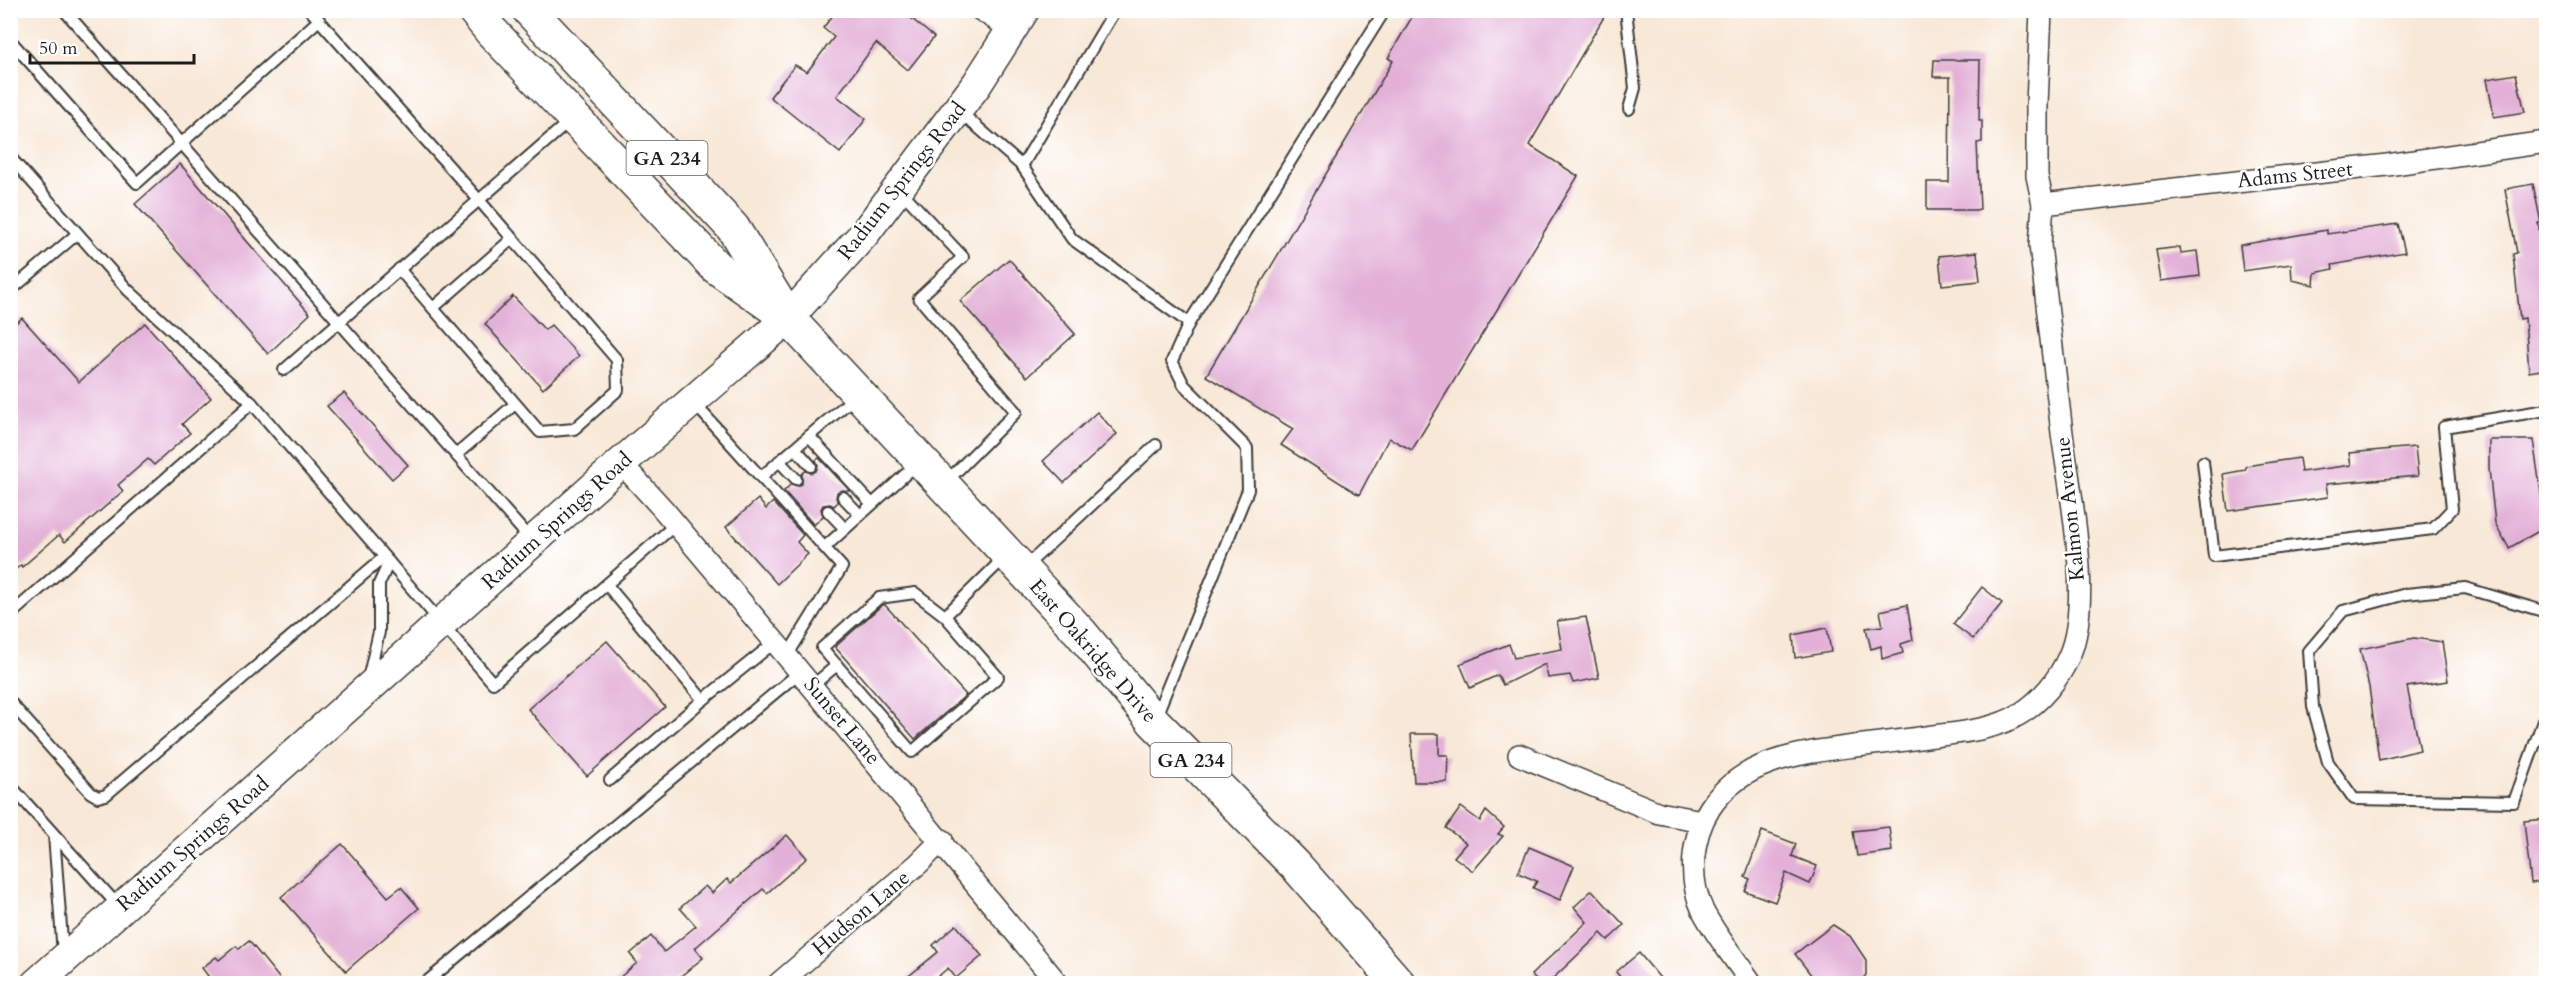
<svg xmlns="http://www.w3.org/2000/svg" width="2557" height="994" font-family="Cardo,serif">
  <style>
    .building { fill: #e3b0d7 }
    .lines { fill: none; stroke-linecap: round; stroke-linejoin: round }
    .service-casing { stroke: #3d3b38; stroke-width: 14 }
    .minor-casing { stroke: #3d3b38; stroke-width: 24 }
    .secondary-casing { stroke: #3d3b38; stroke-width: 33 }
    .primary-casing { stroke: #3d3b38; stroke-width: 36 }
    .service { stroke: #fff; stroke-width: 10 }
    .minor { stroke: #fff; stroke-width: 21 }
    .secondary { stroke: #fff; stroke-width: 30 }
    .primary { stroke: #fff; stroke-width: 33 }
    .labels { text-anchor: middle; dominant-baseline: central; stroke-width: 5; stroke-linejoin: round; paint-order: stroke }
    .shield { fill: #fff; stroke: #606060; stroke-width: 1.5 }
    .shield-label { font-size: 20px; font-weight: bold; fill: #1c1c1c }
    .street-label { font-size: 21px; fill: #1c1c1c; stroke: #fff }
  </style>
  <rect width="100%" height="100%" fill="#fff"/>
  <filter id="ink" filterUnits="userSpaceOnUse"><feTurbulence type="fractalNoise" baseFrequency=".0167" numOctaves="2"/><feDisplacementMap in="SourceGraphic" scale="12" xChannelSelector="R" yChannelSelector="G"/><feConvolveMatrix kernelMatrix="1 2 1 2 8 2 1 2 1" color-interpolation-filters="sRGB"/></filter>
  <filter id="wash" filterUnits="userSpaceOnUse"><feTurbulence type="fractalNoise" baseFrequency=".008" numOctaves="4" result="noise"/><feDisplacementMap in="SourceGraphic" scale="24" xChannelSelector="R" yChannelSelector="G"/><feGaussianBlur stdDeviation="1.35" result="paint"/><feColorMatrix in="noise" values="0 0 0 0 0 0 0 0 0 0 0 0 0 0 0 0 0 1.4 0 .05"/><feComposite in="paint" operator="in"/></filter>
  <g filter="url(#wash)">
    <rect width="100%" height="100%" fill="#f8e8d7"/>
    <g id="blocks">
      <g class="building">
        <polygon points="837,10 901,10 934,37 908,70 876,43 837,96 866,119 840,153 770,97 795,65 807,72 834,37 823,28"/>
        <polygon points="1416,10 1608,10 1529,145 1578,176 1412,450 1389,438 1359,495 1281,445 1293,429 1206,376 1393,61 1388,58"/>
        <polygon points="1934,60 1980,60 1979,121 1982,121 1982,142 1977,143 1980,209 1976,210 1927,210 1927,182 1949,182 1950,77 1933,77"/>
        <polygon points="2516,74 2525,112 2494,117 2487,79"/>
        <polygon points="180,164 310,314 268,354 135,204"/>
        <polygon points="2533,184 2541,223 2538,223 2547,267 2547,369 2529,372 2525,318 2520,319 2513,254 2517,253 2505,189"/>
        <polygon points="2398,224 2405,252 2332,265 2333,269 2315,273 2314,285 2292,280 2291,264 2243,271 2240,245 2327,230 2327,234"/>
        <polygon points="2180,247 2181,253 2197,251 2200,276 2161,281 2156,250"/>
        <polygon points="1977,252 1980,281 1942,285 1939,256"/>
        <polygon points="1009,259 1075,334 1027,377 960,301"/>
        <polygon points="513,296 545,330 551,325 579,356 543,389 485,324"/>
        <polygon points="22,318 79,382 145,323 211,398 182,424 190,433 154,465 148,459 118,485 123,491 65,542 59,535 22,567 21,565 10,574 10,328"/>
        <polygon points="344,393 408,465 392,479 327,406"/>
        <polygon points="1097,412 1117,434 1064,483 1043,461"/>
        <polygon points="2489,440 2533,440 2546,527 2509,548 2495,523 2489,469"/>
        <polygon points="2415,447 2418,476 2326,484 2328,497 2228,511 2223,474 2245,470 2246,466 2299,458 2301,472 2351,465 2349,453"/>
        <polygon points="819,458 850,491 842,490 837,492 836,498 838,502 834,506 830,504 823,505 821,509 823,516 814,525 784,491 791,484 797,486 802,484 802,474 805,471 812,473 816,471 818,465 816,460"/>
        <polygon points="758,499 766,509 773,502 803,535 797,542 808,554 777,584 726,527"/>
        <polygon points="1982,587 2002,603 1973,639 1953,624"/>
        <polygon points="882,605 885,605 966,695 915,739 835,647"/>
        <polygon points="1907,605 1913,640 1901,644 1903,653 1882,659 1881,646 1871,649 1866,628 1883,626 1880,611"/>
        <polygon points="1586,617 1599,678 1573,683 1570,675 1548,678 1545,664 1503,685 1498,675 1470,688 1460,664 1509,644 1514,658 1562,649 1557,621"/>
        <polygon points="1827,628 1831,652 1795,658 1793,635"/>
        <polygon points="2414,638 2442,642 2448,681 2407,687 2420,750 2379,760 2369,687 2360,649"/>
        <polygon points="607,641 665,707 587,776 528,709"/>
        <polygon points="1411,734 1439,734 1439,755 1448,755 1447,782 1414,782"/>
        <polygon points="1461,807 1480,821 1486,811 1504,827 1498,834 1503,836 1473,871 1454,857 1466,843 1446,828"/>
        <polygon points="2547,819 2547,881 2531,883 2524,821"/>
        <polygon points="1889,827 1892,851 1857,856 1853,831"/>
        <polygon points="1762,831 1796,844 1792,856 1817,866 1810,884 1786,873 1775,902 1745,891 1750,879 1745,877"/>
        <polygon points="787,835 807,858 767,893 763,889 695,948 703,958 671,984 612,984 637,963 630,954 651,936 664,952 696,926 680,908 705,886 712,893 727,879 731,883"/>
        <polygon points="342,844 388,897 401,887 419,908 346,971 281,897"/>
        <polygon points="1529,847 1574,866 1560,900 1533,888 1537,881 1518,873"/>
        <polygon points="1592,890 1624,925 1608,940 1601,933 1547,984 1540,984 1531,975 1587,922 1574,907"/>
        <polygon points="956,925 982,956 956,978 948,968 929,984 899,984 938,952 933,945"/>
        <polygon points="1833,925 1850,936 1866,960 1866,975 1858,984 1818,984 1795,954"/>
        <polygon points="249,941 284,984 214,984 202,968 216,957 219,960 236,946 239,949"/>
        <polygon points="1639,953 1665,984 1626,984 1616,972"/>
      </g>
    </g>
  </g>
  <g filter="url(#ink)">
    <use href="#blocks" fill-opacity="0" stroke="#3d3b38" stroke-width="1.5"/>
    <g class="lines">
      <defs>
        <g id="service">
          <polyline points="64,10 531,540"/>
          <polyline points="310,10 479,200 617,360 618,390 574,429 540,432 399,269"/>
          <polyline points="1626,10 1635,88 1629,109"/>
          <polyline points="10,40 137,183 319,20"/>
          <polyline points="958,110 1022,166 1072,239 1189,323 1172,361 1184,385 1247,448 1248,490 1156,716"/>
          <polyline points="10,157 128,290 252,403 493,683 676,524"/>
          <polyline points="1022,166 1115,10"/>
          <polyline points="901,191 963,257 919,298 1016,412 946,482"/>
          <polyline points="10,291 77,234"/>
          <polyline points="433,308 513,238"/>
          <polyline points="1189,323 1385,10"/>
          <polyline points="284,370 572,119"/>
          <polyline points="693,402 842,567 787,656"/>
          <polyline points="809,436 872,504"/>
          <polyline points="795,448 811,466"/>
          <polyline points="456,455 515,404"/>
          <polyline points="779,461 796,479"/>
          <polyline points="2203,462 2214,556 2433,529 2452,509 2444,427 2546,410"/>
          <polyline points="761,477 856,396"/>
          <polyline points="843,497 860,515"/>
          <polyline points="828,511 845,529"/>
          <polyline points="825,547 918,463"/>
          <polyline points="1024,568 1156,445"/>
          <polyline points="607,585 703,700 775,642"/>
          <polyline points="2546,612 2465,588 2406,594 2343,611 2309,651 2313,707 2328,762 2354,799 2514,802 2543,721 2546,719"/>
          <polyline points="10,615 252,403"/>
          <polyline points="945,616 998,677 912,752 822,648 879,598 915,593 945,616 1005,557"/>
          <polyline points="368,679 379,632 379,584 389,562"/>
          <polyline points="812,686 837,665"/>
          <polyline points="10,702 91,793 98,797 106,795 384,557"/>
          <polyline points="610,780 703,700"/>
          <polyline points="10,785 120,908"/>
          <polyline points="54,835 63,954"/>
          <polyline points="424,984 800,672"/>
        </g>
        <g id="minor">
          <polyline points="981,10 1013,30"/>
          <polyline points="2043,204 2387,165 2546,142"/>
          <polyline points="621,463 663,509 775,642 1058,984"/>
          <polyline points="1519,755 1659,813 1702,821"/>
          <polyline points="778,984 918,864 942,840"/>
          <path d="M 1752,984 C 1736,960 1716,936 1703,911 C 1688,879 1691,838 1710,808 C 1742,759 1801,753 1855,746 C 1884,743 1913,739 1941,735 C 1967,732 1998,728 2020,714 C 2041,701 2059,679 2069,656 C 2093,602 2070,493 2062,433 C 2055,370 2047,308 2040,245 L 2043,204 L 2037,176 L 2037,105 L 2041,10"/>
        </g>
        <polyline id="secondary" points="36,984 621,463 788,318 864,234 977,84 1024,10"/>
        <g id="primary">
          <polyline points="474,10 491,31 716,267 777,310"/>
          <polyline points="529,10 733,228 788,318 1081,633 1154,722 1296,866 1399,984"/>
        </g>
      </defs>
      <use href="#service" class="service-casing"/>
      <use href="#minor" class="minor-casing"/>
      <use href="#secondary" class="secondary-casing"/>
      <use href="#primary" class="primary-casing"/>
      <use href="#service" class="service"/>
      <use href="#minor" class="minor"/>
      <use href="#secondary" class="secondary"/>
      <use href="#primary" class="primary"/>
    </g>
  </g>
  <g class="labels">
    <g class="shield">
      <rect x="626.5" y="141" width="81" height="34" rx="4.5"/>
      <rect x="1150.5" y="743" width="81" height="34" rx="4.5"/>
    </g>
    <g class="shield-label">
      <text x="667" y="158">GA 234</text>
      <text x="1191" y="760">GA 234</text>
    </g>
    <g class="street-label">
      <text transform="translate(2295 175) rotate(-6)">Adams Street</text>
      <text transform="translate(902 181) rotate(-52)">Radium Springs Road</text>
      <text transform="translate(2070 509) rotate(-96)">Kalmon Avenue</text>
      <text transform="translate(557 521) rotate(-42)">Radium Springs Road</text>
      <text transform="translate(1093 651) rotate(49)">East Oakridge Drive</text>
      <text transform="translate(842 721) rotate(50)">Sunset Lane</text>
      <text transform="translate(193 844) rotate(-41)">Radium Springs Road</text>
      <text transform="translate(861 913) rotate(-40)">Hudson Lane</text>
    </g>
  </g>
  <rect width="2557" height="994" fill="none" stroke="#fff" stroke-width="36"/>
  <path d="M30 54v9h164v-9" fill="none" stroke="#1c1c1c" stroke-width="3"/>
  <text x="39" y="54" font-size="18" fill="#1c1c1c" stroke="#ffffff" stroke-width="4.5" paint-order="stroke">50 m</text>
</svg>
